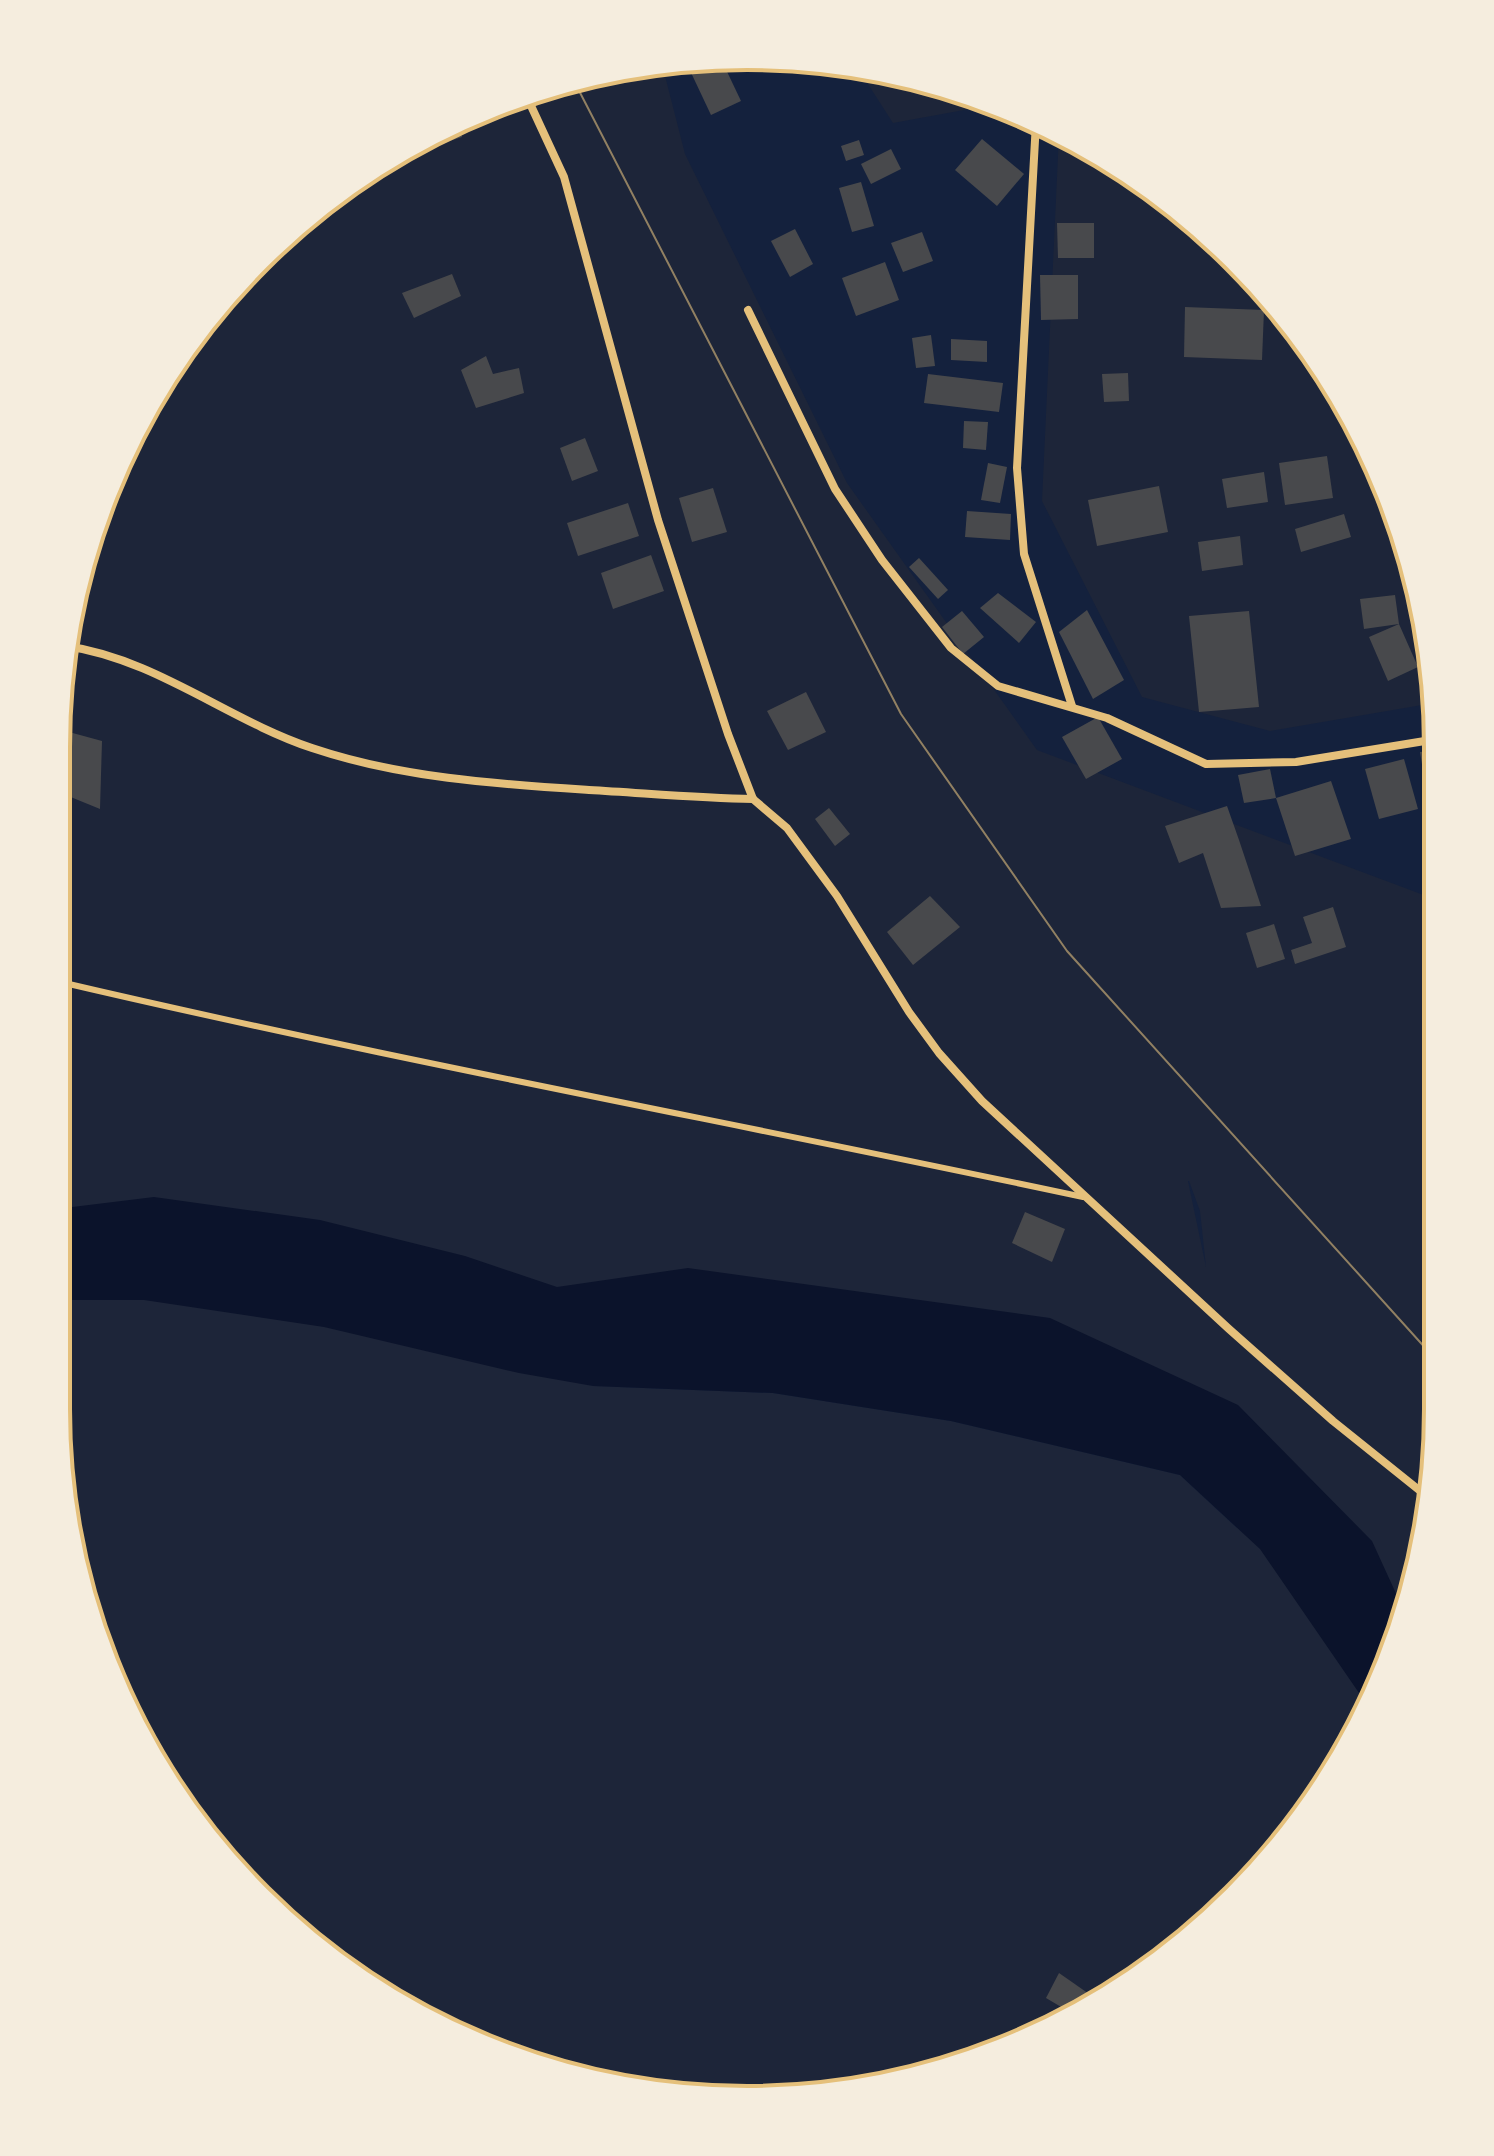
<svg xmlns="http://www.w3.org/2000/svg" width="1494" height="2156" font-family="Signika,sans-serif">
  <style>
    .green { fill: #1d2539; fill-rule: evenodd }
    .water { fill: #0b132b }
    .building { fill: #48494c }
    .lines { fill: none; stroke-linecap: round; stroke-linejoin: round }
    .service { stroke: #e5c07b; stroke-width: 6 }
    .minor { stroke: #e5c07b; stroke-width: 8 }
    .tram { stroke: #918062; stroke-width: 2 }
    .rim { fill: none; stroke: #e5c07b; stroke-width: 4 }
  </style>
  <rect width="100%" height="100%" fill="#14213d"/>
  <g class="green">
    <path d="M 662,64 L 685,154 L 847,483 L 1037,750 L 1429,897 L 1438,969 L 1438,1409 L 1425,1544 L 1385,1674 L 1321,1793 L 1235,1898 L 1053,2029 L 881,2087 L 657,2094 L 482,2047 L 292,1929 L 172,1793 L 80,1588 L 56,1409 L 56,747 L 69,613 L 127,441 L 259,258 L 363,172 L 483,108 L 613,69 ZM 1189,1181 L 1200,1211 L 1206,1267 L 1188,1181 ZM 594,1386 L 1223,1398 L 1237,1528 L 1180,1475 L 951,1421 L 773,1393 Z"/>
    <polygon points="857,67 882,69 997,104 893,123"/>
    <polygon points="1059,134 1131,173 1236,259 1367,441 1425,613 1434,703 1270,731 1142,697 1042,501"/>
  </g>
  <polygon class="water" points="154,1197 320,1220 465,1256 557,1287 688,1268 1050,1318 1238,1405 1372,1541 1404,1611 1385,1674 1368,1706 1260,1549 1180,1475 951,1421 773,1393 593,1386 519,1373 324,1327 144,1300 56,1300 56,1209"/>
  <g class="building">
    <polygon points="721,59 741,101 711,115 686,62"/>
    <polygon points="784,60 807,62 786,68"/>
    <polygon points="458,122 462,137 425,149 422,141"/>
    <polygon points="982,139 1024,174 997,206 955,170"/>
    <polygon points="859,140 864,155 846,161 841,146"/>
    <polygon points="891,149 901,169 871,184 861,164"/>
    <polygon points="861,182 874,226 852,232 839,188"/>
    <polygon points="1057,223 1094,223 1094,258 1058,258"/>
    <polygon points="795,229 813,264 790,277 771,241"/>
    <polygon points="922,232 933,261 903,272 891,243"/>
    <polygon points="885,262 899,300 856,316 842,278"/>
    <polygon points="452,274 461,296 414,318 402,293"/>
    <polygon points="1040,275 1078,275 1078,319 1041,320"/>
    <polygon points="1185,307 1264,310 1262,360 1184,357"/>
    <polygon points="931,335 935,366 916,368 912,338"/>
    <polygon points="951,339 987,341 987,362 951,360"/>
    <polygon points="486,356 493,374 519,368 524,393 476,408 461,370"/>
    <polygon points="1128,373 1129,401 1104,402 1102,374"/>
    <polygon points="928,374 1003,383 999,412 924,403"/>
    <polygon points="964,421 988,422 986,450 963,448"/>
    <polygon points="585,438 598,471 572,481 560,448"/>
    <polygon points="1327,456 1333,498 1285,505 1279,463"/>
    <polygon points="988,463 1007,467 1000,503 981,500"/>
    <polygon points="1264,472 1268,502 1227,508 1222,479"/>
    <polygon points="1159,486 1168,532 1097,546 1088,500"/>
    <polygon points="713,488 727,532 692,542 679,498"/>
    <polygon points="628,503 639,536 578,556 567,523"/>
    <polygon points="967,511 1011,514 1010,540 965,537"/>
    <polygon points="1344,514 1351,537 1301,552 1295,529"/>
    <polygon points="1240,536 1243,565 1202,571 1198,542"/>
    <polygon points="651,555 664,591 613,609 601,573"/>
    <polygon points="919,558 948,590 938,599 909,567"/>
    <polygon points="998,593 1036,622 1019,643 980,608"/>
    <polygon points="1395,595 1399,624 1418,667 1388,681 1369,637 1399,624 1364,629 1360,599"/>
    <polygon points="1087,610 1124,680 1093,699 1059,632"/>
    <polygon points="962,611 984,637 963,654 942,627"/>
    <polygon points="1249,611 1259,707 1199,712 1189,616"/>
    <polygon points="806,692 826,732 788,750 767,711"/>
    <polygon points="1098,717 1122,759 1086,779 1062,737"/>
    <polygon points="58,729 102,741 100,809 56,791"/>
    <polygon points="1438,750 1438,781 1425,783 1420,752"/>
    <polygon points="1404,759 1418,809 1379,819 1365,769"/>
    <polygon points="1270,769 1276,798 1244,803 1238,775"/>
    <polygon points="1331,781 1351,839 1295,856 1276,798"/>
    <polygon points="1227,806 1239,840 1261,906 1221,908 1203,853 1179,863 1165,826"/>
    <polygon points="829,808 850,834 835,846 815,819"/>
    <polygon points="930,896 960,927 913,965 887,932"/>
    <polygon points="1333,907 1346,947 1295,964 1291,950 1312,943 1303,917"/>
    <polygon points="1274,924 1285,959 1257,968 1246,933"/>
    <polygon points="1025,1212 1065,1229 1052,1262 1012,1243"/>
    <polygon points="1059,1973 1092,1996 1073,2014 1046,1998"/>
  </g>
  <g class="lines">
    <path class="service" d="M 56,981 C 397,1061 741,1124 1083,1197"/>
    <g class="minor">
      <polyline points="526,95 564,177 658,520 728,734 753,799 787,828 837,896 909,1012 939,1053 982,1101 1229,1329 1333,1421 1429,1498"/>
      <polyline points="1036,122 1017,468 1024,554 1072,706"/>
      <polyline points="748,310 835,489 882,560 951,648 998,686 1107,718 1206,764 1296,762 1437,739"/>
      <path d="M 66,646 C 156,659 228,720 312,748 C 401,778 497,784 589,790 C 644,793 698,798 753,799"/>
    </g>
    <polyline class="tram" points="574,81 901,714 1067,951 1438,1362"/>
  </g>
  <path d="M0 0H1494V2156H0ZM747 70H747A677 677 0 0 1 1424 747V1409A677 677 0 0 1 747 2086H747A677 677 0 0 1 70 1409V747A677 677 0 0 1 747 70Z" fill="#f5edde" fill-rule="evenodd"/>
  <path class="rim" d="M747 70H747A677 677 0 0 1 1424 747V1409A677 677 0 0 1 747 2086H747A677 677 0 0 1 70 1409V747A677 677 0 0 1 747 70Z"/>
</svg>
